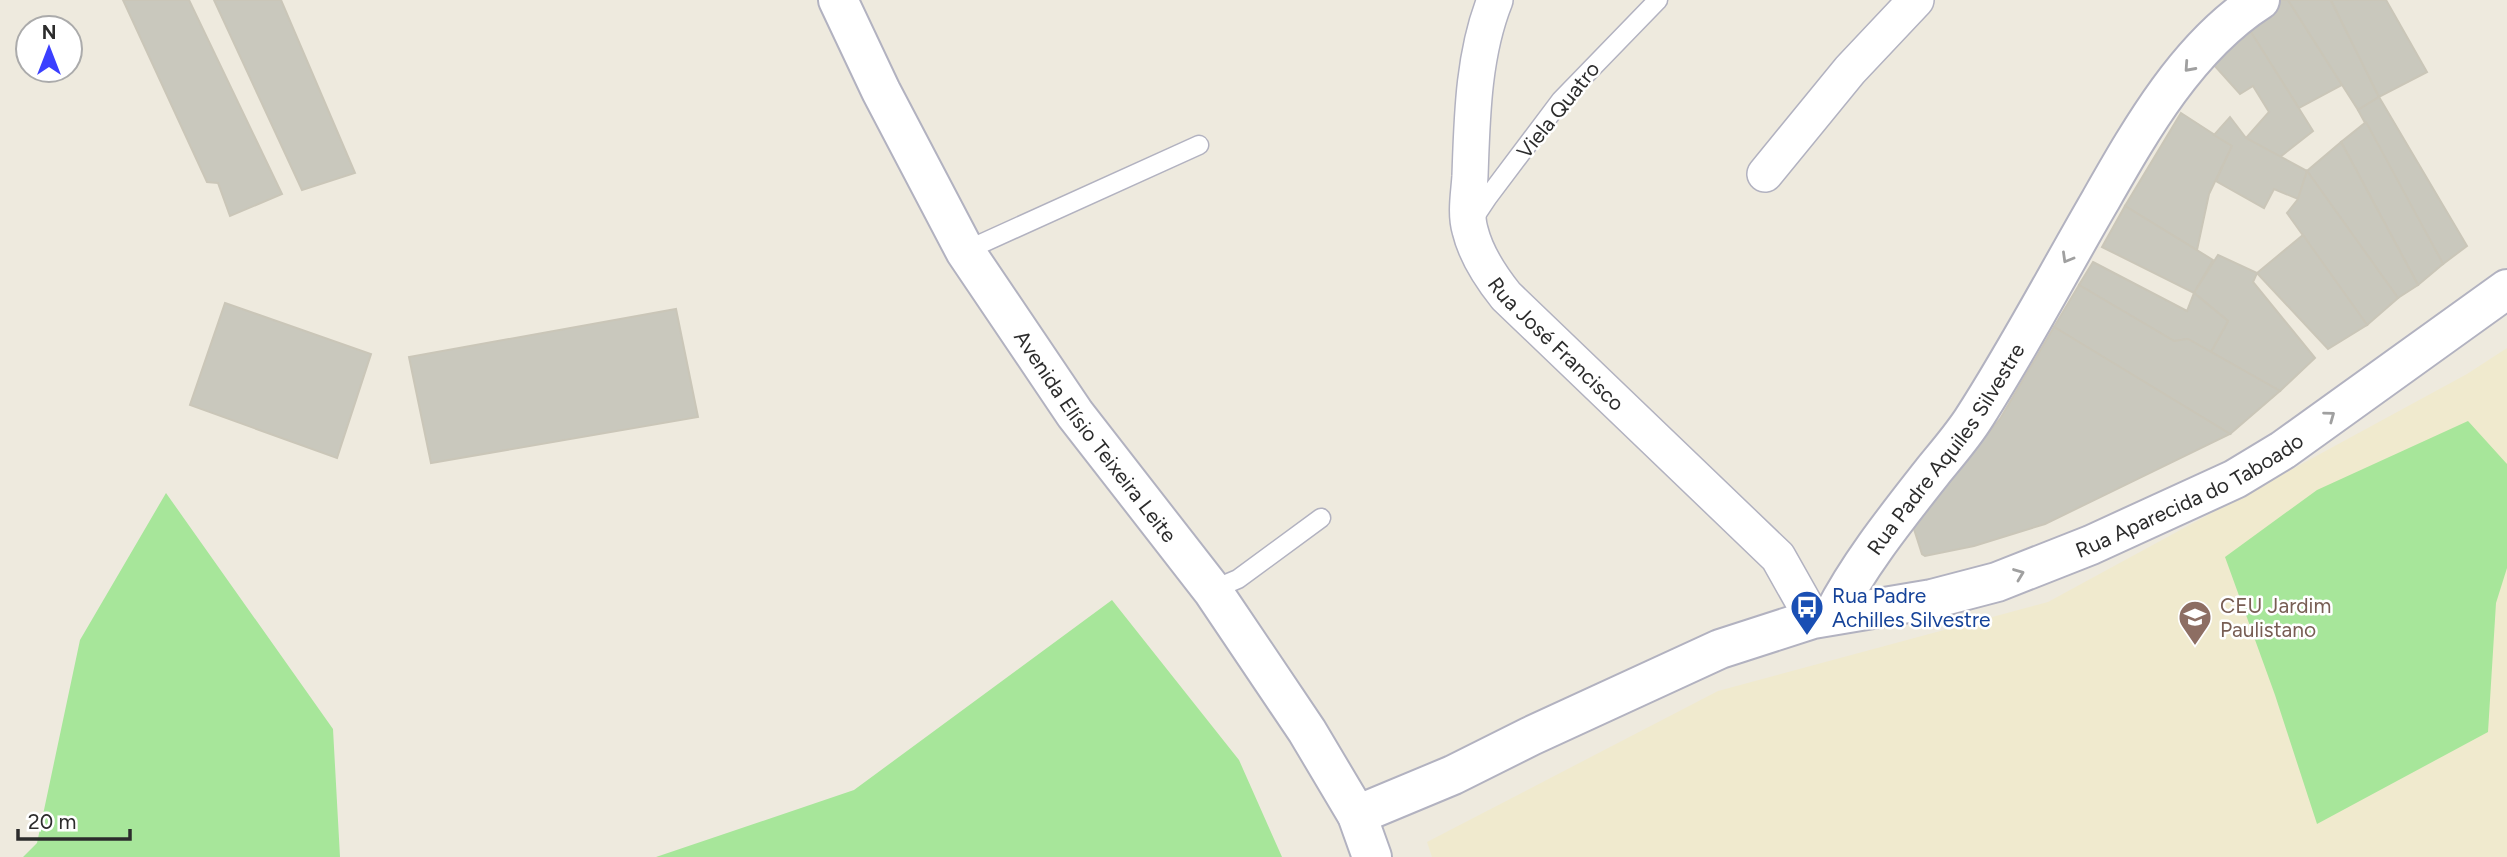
<svg xmlns="http://www.w3.org/2000/svg" width="2507" height="857" font-family="Figtree,sans-serif">
  <style>
    .education { fill: #f0eace }
    .green { fill: #a7e69a }
    .building { fill: #c9c8bd; stroke: #cac6b8; stroke-width: 2 }
    .lines { fill: none; stroke-linecap: round; stroke-linejoin: round }
    .lane-casing { stroke: #b2b2c0; stroke-width: 21 }
    .street-casing { stroke: #b2b2c0; stroke-width: 38 }
    .secondary-casing { stroke: #b2b2c0; stroke-width: 42 }
    .lane { stroke: #fff; stroke-width: 18 }
    .street { stroke: #fff; stroke-width: 35 }
    .secondary { stroke: #fff; stroke-width: 38 }
    .oneway { stroke: #a0a0a0 }
    .labels { text-anchor: middle; dominant-baseline: central; stroke-width: 5; stroke-linejoin: round; paint-order: stroke }
    .street-label { font-size: 21px; fill: #2c2c2c; stroke: #fff }
    .transit-label { font-size: 21px; fill: #164399; stroke: #fff; text-anchor: start }
    .education-label { font-size: 21px; fill: #785e54; stroke: #fff; text-anchor: start }
  </style>
  <rect width="100%" height="100%" fill="#eeeade"/>
  <polygon class="education" points="2507,348 2507,857 1432,857 1427,842 1718,691 2048,602 2467,374"/>
  <g class="green">
    <polygon points="2468,421 2507,464 2507,568 2496,603 2488,732 2317,824 2275,695 2225,557 2317,490"/>
    <polygon points="166,493 333,729 340,857 23,857 37,843 80,640"/>
    <polygon points="1112,600 1239,760 1282,857 656,857 854,790"/>
  </g>
  <g class="building">
    <polygon points="123,0 189,0 282,194 230,216 218,183 207,182"/>
    <polygon points="214,0 281,0 355,173 302,190"/>
    <polygon points="2277,0 2288,0 2342,85 2299,108 2244,21"/>
    <polygon points="2288,0 2331,0 2379,97 2358,110"/>
    <polygon points="2331,0 2386,0 2427,72 2379,97"/>
    <polygon points="2244,21 2313,131 2280,157 2246,138 2269,112 2253,86 2240,94 2213,64"/>
    <polygon points="2379,97 2467,246 2443,264 2358,110"/>
    <polygon points="2181,113 2232,146 2209,194 2197,250 2125,206"/>
    <polygon points="2230,117 2246,138 2307,171 2298,199 2274,189 2264,208 2216,181 2232,146 2214,135"/>
    <polygon points="2366,122 2443,264 2418,285 2341,142"/>
    <polygon points="2341,142 2418,285 2398,298 2307,171"/>
    <polygon points="2307,171 2398,298 2367,325 2287,213 2298,199"/>
    <polygon points="2125,206 2213,260 2194,293 2102,247"/>
    <polygon points="2303,235 2367,325 2328,349 2257,273"/>
    <polygon points="2218,255 2257,273 2253,282 2315,358 2280,391 2211,352 2228,321 2194,293"/>
    <polygon points="2093,262 2187,311 2194,293 2228,321 2211,352 2188,339 2174,341 2079,285"/>
    <polygon points="2079,285 2174,341 2188,339 2280,391 2230,434 2054,327"/>
    <polygon points="225,303 371,354 337,458 190,405"/>
    <polygon points="676,309 698,417 431,463 409,357"/>
    <polygon points="2054,327 2230,434 2045,524 1974,546 1925,556 1922,554 1913,526 1914,521 2000,419"/>
  </g>
  <g class="lines">
    <defs>
      <g id="lane">
        <polyline points="1472,221 1488,197 1561,100 1658,0"/>
        <polyline points="965,251 1199,145"/>
        <polyline points="1212,590 1238,579 1321,518"/>
      </g>
      <g id="street">
        <path id="s1" d="M 1495,0 C 1473,55 1472,118 1470,176 C 1469,193 1465,213 1470,230 C 1476,255 1490,276 1506,296 L 1778,557 L 1813,619"/>
        <polyline points="1765,174 1850,70 1916,0"/>
      </g>
      <g id="secondary">
        <path id="s2" d="M 838,0 L 881,91 L 965,251 L 1075,414 L 1212,590 L 1307,731 L 1357,815 L 1372,857"/>
        <path id="s3" d="M 1833,615 C 1859,564 1897,517 1933,471 C 1946,455 1960,439 1972,421 C 2018,350 2057,275 2100,201 C 2141,129 2188,46 2260,0"/>
        <path id="s4" d="M 1357,815 L 1453,775 L 1531,736 L 1720,649 L 1813,619 L 1932,599 L 1997,582 L 2091,545 L 2235,479 L 2283,450 L 2507,289"/>
      </g>
    </defs>
    <use href="#lane" class="lane-casing"/>
    <use href="#street" class="street-casing"/>
    <use href="#secondary" class="secondary-casing"/>
    <use href="#lane" class="lane"/>
    <use href="#street" class="street"/>
    <use href="#secondary" class="secondary"/>
  </g>
  <defs><path id="oneway-chevron" d="M-2-3.5L2.5 0L-2 3.5" fill="none" stroke-width="1.6" stroke-linecap="round" stroke-linejoin="round" transform="scale(1.75)"/></defs>
  <g class="oneway">
    <use href="#oneway-chevron" transform="translate(2189 67) rotate(132)"/>
    <use href="#oneway-chevron" transform="translate(2067 258) rotate(120)"/>
    <use href="#oneway-chevron" transform="translate(2330 416) rotate(-36)"/>
    <use href="#oneway-chevron" transform="translate(2019 574) rotate(-21)"/>
  </g>
  <defs>
    <symbol id="bus-pin" viewBox="-11 -11 22 30"><path d="M0 17L-7.5 6A9.5 9.5 0 1 1 7.5 6Z" fill="#1a4fb4" stroke="#fff"/><path d="M-5-6H5V4H4V6H2V4H-2V6H-4V4H-5ZM-3.5-4V0h7V-4ZM-3.5 1.2v1.5H-2V1.2ZM2 1.2v1.5H3.5V1.2Z" fill="#fff"/></symbol>
    <symbol id="school-pin" viewBox="-11 -11 22 30"><path d="M0 17L-7.5 6A9.5 9.5 0 1 1 7.5 6Z" fill="#8d6e63" stroke="#fff"/><path d="M0-5L7-2L0 1L-7-2ZM-4 1L0 2.5L4 1V4Q0 6-4 4Z" fill="#fff"/></symbol>
  </defs>
  <g fill-rule="evenodd">
    <use href="#bus-pin" x="1788" y="588" width="38" height="52"/>
    <use href="#school-pin" x="2176" y="598" width="38" height="52"/>
  </g>
  <g class="labels">
    <g class="street-label">
      <text transform="translate(1558 110) rotate(-51)">Viela Quatro</text>
      <text stroke="none"><textPath href="#s1" startOffset="378">Rua José Francisco</textPath></text>
      <text stroke="none"><textPath href="#s2" startOffset="508">Avenida Elísio Teixeira Leite</textPath></text>
      <text stroke="none"><textPath href="#s3" startOffset="201">Rua Padre Aquiles Silvestre</textPath></text>
      <text stroke="none"><textPath href="#s4" startOffset="896">Rua Aparecida do Taboado</textPath></text>
    </g>
    <g class="transit-label">
      <text x="1832" y="595">Rua Padre<tspan x="1832" dy="24">Achilles Silvestre</tspan></text>
    </g>
    <g class="education-label">
      <text x="2220" y="605">CEU Jardim<tspan x="2220" dy="24">Paulistano</tspan></text>
    </g>
  </g>
  <g transform="translate(49 49)"><circle r="33" fill="#ffffff" stroke="#ababab" stroke-width="2"/>
  <path d="M0-5L12 26L0 18L-12 26Z" fill="#3b3fff"/>
  <text y="-10" font-size="19" font-weight="bold" text-anchor="middle" fill="#2c2c2c">N</text>
  </g>
  <path d="M18 829v10h112v-10" fill="none" stroke="#2c2c2c" stroke-width="3.5"/>
  <text x="28" y="829" font-size="21" fill="#2c2c2c" stroke="#ffffff" stroke-width="5" paint-order="stroke">20 m</text>
</svg>
